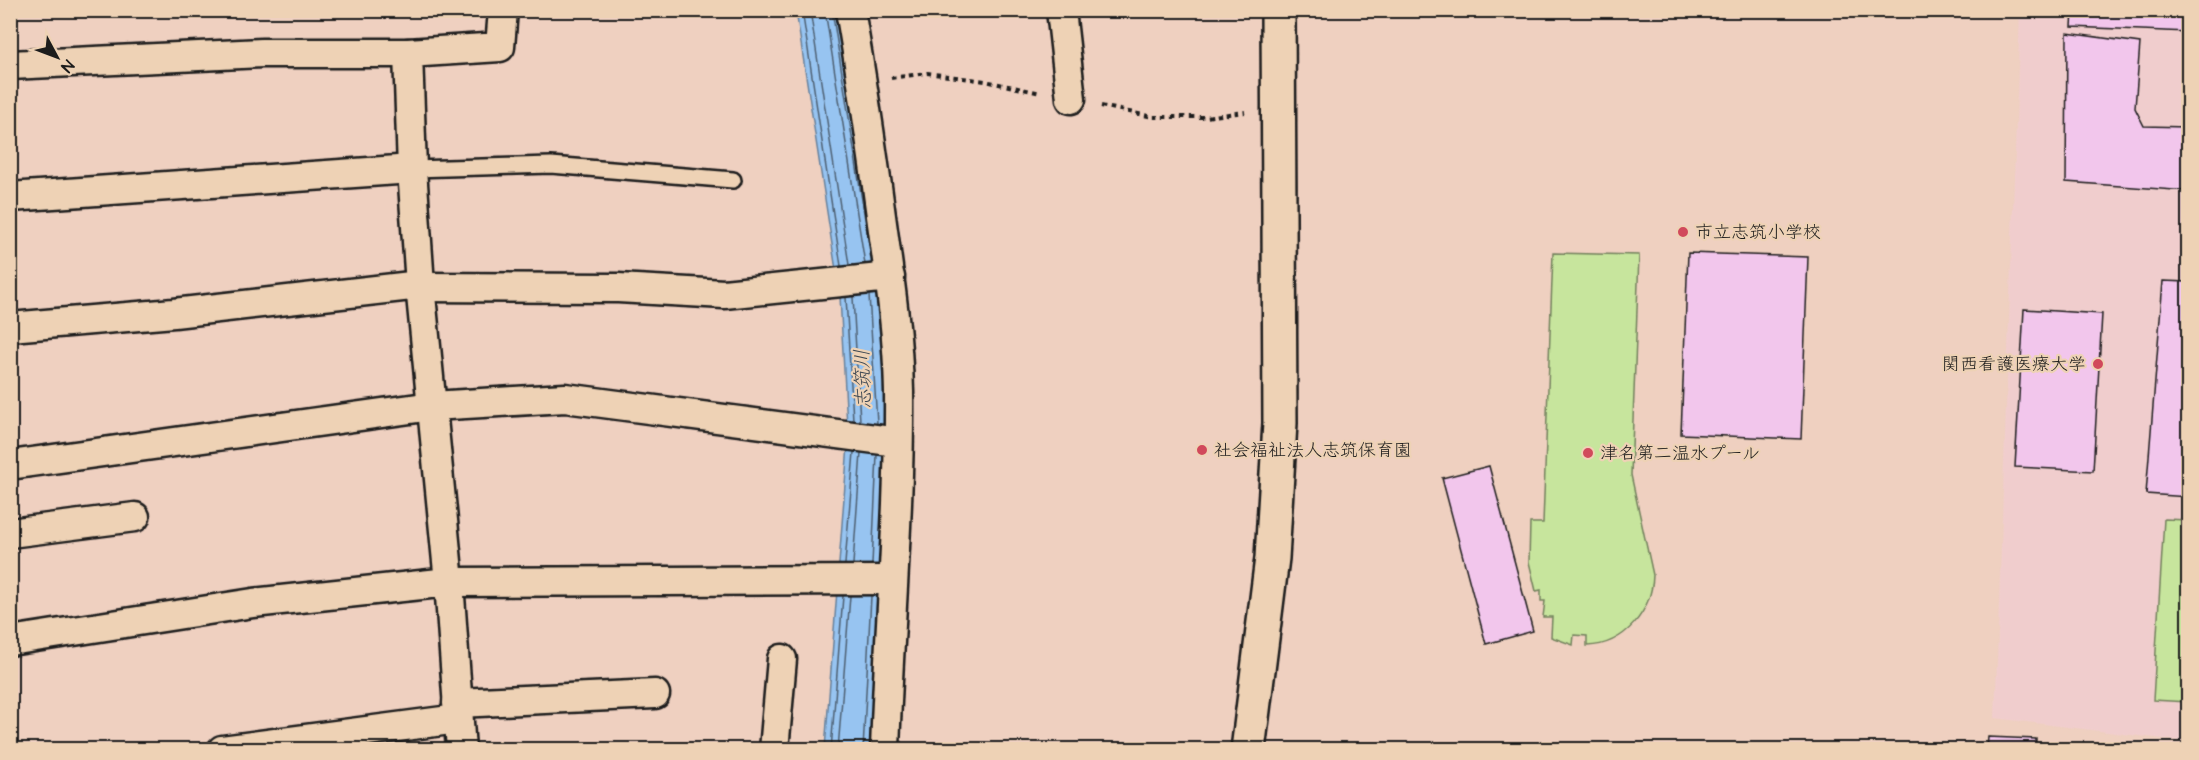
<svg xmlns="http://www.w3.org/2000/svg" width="2199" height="760" font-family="'Architects Daughter','Klee One',sans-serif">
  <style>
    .built { fill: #f0cdcd }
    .green { fill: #c7e59d; stroke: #72805c; stroke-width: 1.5 }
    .water { fill: #97c4f1; stroke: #66819c; stroke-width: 1.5 }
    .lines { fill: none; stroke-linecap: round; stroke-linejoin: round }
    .shore { stroke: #4d5f71; stroke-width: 1.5 }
    .building { fill: #f2c6ec; stroke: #1c1c1c; stroke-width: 1.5 }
    .service-casing { stroke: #1c1c1c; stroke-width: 20 }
    .minor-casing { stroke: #1c1c1c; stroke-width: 33 }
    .tertiary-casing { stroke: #1c1c1c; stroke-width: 38 }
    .path { stroke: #1c1c1c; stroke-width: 4; stroke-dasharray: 4.5 4.5; stroke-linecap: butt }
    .service { stroke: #eed2b5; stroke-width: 15 }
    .minor { stroke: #eed2b5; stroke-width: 28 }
    .tertiary { stroke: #eed2b5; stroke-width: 33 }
    .poi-dot { fill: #d1495b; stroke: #eed2b5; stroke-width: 2 }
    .labels { text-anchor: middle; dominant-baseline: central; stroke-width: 4.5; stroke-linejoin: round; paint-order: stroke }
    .poi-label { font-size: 18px; fill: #1c1c1c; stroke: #eed2b5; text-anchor: start }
    .water-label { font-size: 20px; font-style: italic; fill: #3b4651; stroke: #eed2b5 }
  </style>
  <rect width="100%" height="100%" fill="#efd0c0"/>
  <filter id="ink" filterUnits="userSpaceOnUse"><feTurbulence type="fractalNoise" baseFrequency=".0167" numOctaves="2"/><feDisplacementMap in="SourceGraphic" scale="12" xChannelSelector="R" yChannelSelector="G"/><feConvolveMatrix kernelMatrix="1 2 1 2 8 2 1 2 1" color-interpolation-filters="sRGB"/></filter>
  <g filter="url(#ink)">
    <polygon class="built" points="2020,11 2188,11 2188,742 1995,718"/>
    <g class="green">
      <path d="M 1553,253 L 1639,255 L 1631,475 L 1653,575 C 1652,611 1625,645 1587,646 L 1587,636 L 1574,635 L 1573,645 L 1551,637 L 1552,617 L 1543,617 L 1545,601 L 1541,601 L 1541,590 L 1536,591 L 1529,562 L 1530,523 L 1543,523 Z"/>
      <polygon points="2164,519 2188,520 2188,702 2153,700"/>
    </g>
    <polygon class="water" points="796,11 838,11 882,289 890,395 877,749 825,749 848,445 840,296"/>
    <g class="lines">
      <g class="shore">
        <polyline points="802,10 841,266"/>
        <polyline points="810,10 849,265"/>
        <polyline points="825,10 865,264"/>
        <polyline points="832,10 869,245"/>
        <polyline points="869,295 877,423"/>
        <polyline points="846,297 853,420"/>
        <polyline points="853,297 860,421"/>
        <polyline points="845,564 854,452"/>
        <polyline points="853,564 861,453"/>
        <polyline points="872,564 877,455"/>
        <polyline points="831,750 843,596"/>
        <polyline points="838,750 850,596"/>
        <polyline points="863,750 871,596"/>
      </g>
    </g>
    <g class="building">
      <polygon points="2073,10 2188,10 2188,32 2072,27"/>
      <polygon points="2067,33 2140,43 2135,108 2144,126 2188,127 2188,191 2066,182"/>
      <polygon points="1688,253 1808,257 1801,439 1681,434"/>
      <polygon points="2163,281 2188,282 2188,497 2146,494"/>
      <polygon points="2024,309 2102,314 2093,471 2015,467"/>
      <polygon points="1489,466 1533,631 1486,644 1442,478"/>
      <polygon points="1988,737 2036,739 2035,750 1987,750"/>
    </g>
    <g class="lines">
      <defs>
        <polyline id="service" points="412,169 551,165 733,180"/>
        <g id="minor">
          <path d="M 850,10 C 862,79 872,148 881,216 C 889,274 898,334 899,392 C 900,511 889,630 885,750"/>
          <polyline points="1061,10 1071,99"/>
          <polyline points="10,65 262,53 408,53"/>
          <polyline points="10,197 412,169"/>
          <polyline points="420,287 618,288 724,294 890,277"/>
          <polyline points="10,327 174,313 420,285"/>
          <polyline points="10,465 432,406 565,398 898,442"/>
          <polyline points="10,533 135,517"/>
          <polyline points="10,641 253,603 449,582 892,580"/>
          <polyline points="457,703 655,694"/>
          <polyline points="222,750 458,719"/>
          <polyline points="461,750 449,582 420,285 412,169 408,53 500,47 503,10"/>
          <polyline points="774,750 782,659"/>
        </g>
        <polyline id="tertiary" points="1248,750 1272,558 1280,423 1278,10"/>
      </defs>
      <use href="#service" class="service-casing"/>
      <use href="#minor" class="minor-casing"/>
      <use href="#tertiary" class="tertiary-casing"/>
      <g class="path">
        <polyline points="891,78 927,73 985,81 1041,93"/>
        <polyline points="1101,106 1153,117 1205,117 1245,112"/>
      </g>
      <use href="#service" class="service"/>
      <use href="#minor" class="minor"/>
      <use href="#tertiary" class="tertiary"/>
    </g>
  </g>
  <g class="poi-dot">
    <circle cx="1683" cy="232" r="6"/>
    <circle cx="2098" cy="364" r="6"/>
    <circle cx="1202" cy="450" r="6"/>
    <circle cx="1588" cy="453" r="6"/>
  </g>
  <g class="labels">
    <g class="poi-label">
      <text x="1695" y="232">市立志筑小学校</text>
      <text x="2086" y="364" text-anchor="end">関西看護医療大学</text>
      <text x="1214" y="450">社会福祉法人志筑保育園</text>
      <text x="1600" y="453">津名第二温水プール</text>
    </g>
    <g class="water-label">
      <text transform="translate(863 379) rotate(-92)">志筑川</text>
    </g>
  </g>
  <rect width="2199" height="760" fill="none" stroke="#eed2b5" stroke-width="36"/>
  <rect x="18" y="18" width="2163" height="724" fill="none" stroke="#1c1c1c" stroke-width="2" filter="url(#ink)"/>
  <g transform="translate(57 57) rotate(131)" stroke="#eed2b5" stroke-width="4.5" paint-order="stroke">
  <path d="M0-4.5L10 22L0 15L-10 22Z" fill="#1c1c1c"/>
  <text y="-9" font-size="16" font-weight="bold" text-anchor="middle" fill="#1c1c1c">N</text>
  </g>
</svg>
